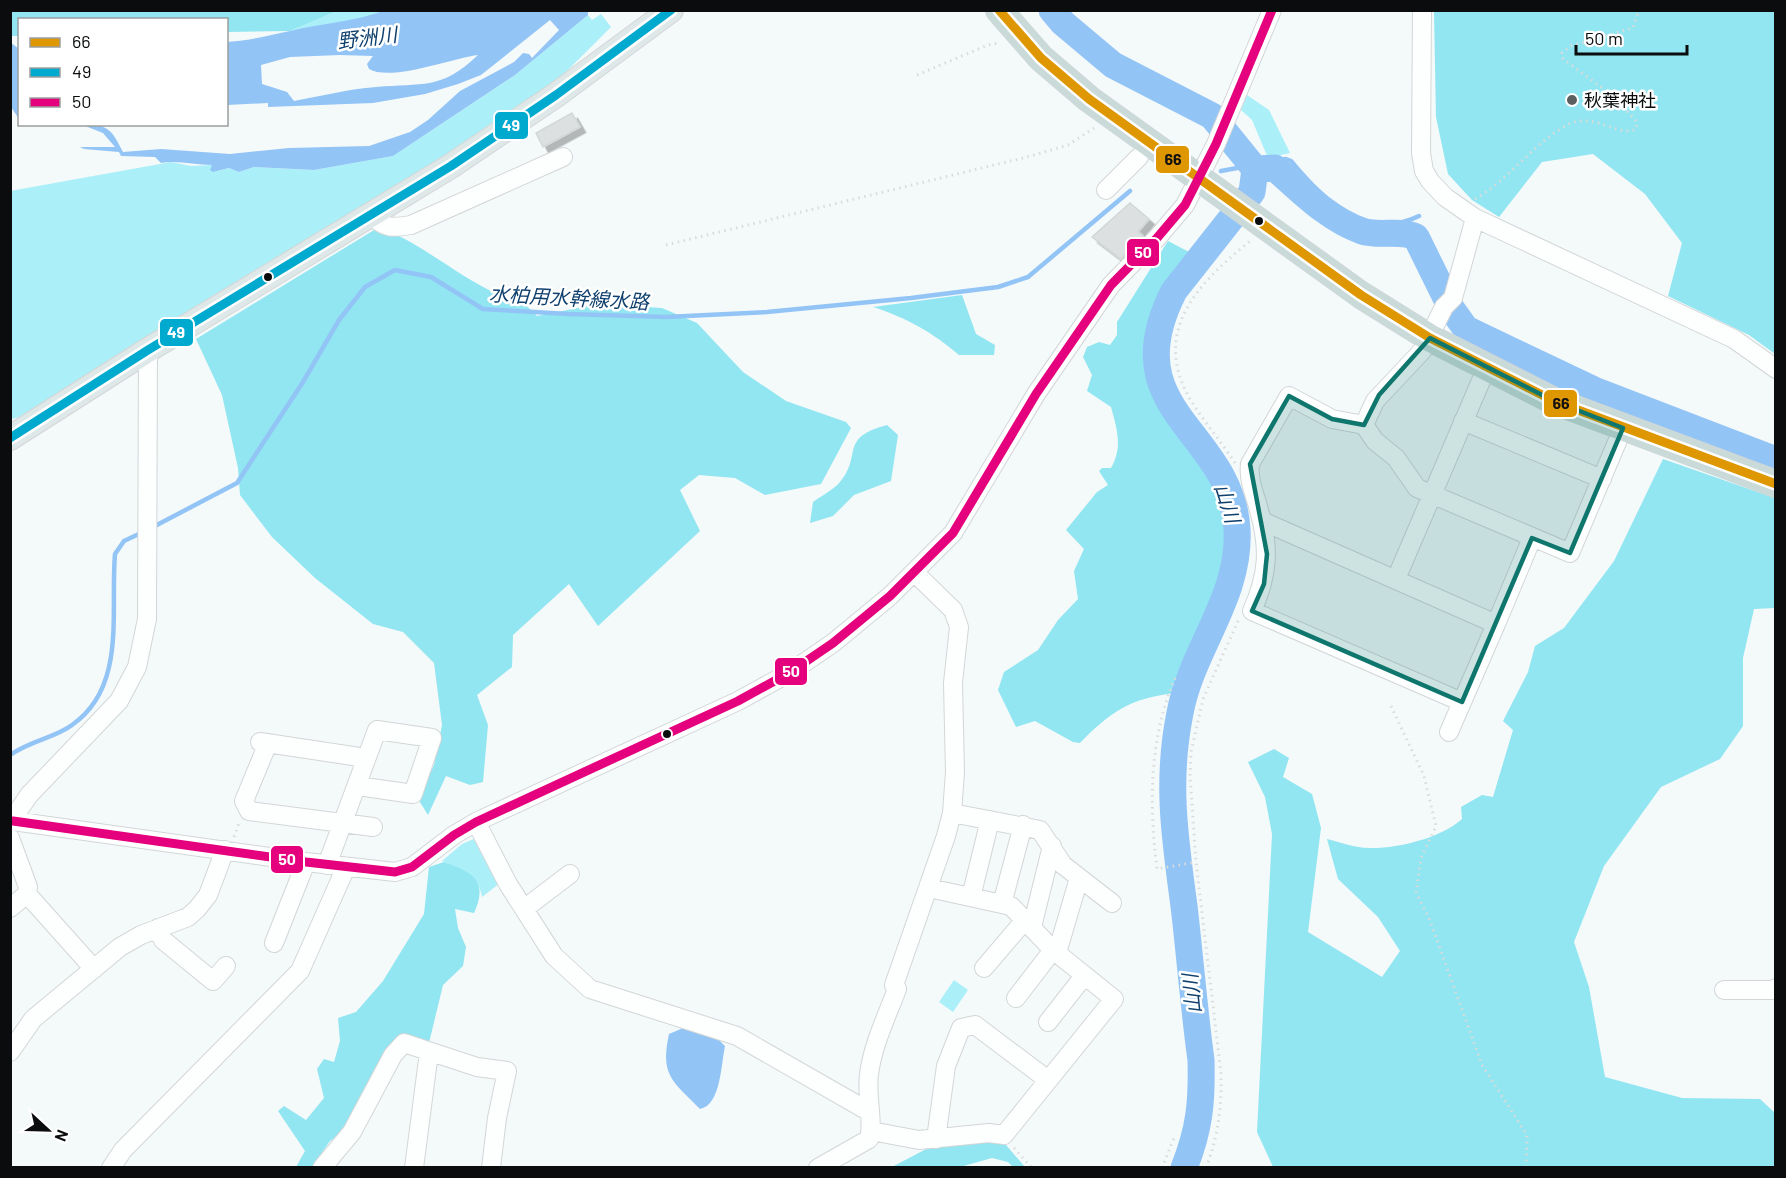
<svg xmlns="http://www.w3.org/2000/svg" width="1786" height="1178" font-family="Barlow,'Noto Sans JP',sans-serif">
<defs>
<filter id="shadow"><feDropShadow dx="5.5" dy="5.5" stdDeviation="0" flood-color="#0004"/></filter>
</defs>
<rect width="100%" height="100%" fill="#f4f9fa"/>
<path fill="#abf0f9" d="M337 11H386L350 22 290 31Z
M601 14 611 27 545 93 48 411 11 419 10 191 171 162 191 166 212 165 218 171 229 168 239 172 254 167 314 170 393 156 515 75 588 15 592 20Z
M1247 95 1269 110 1290 153 1268 158 1252 120 1241 110Z
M476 838 500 883 482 897C478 872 461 870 442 861L462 844Z
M954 980 968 990 953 1012 939 1002Z"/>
<path fill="#91e6f1" d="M11 10H337V11L290 31 227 32 226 20H20L19 36H11Z
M1434 11H1775V354L1749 335 1668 296 1682 243 1645 194 1593 154 1542 162 1499 217 1472 200 1448 174 1436 117Z
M379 227C421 243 456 275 497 294 518 303 519 297 537 316L598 304 662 308 697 323 743 372 786 401 846 422 851 428 821 484 765 495 735 478 699 475 680 490 700 531 598 626 569 584 513 635 512 667 477 695 488 725 483 782 470 785 446 776 428 815 418 799 434 765 442 725 434 663 403 632 373 624 315 578 272 537 240 495 238 468 222 395 196 339Z
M1168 241 1191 253 1157 301 1148 350 1152 376 1170 420 1205 464 1217 483 1233 527 1234 550 1232 569 1223 594 1190 657 1176 693C1131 698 1111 711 1080 743L1073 742 1035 721 1016 727 998 690 1004 672 1038 650 1058 620 1078 599 1074 571 1084 549 1066 530 1097 492 1108 485 1099 471 1102 468H1111C1123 447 1117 429 1111 407L1087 391 1092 375 1083 357 1087 347 1099 342 1110 345 1117 335V322Z
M962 295 976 334 995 345 994 355H959C932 332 907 318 873 307Z
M887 425 898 435 891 481 854 495 833 516 810 523 813 502C821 496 833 490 840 482 863 455 838 438 887 425Z
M1663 459 1775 498V608L1754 609 1743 658V726L1720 759 1661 787 1604 866 1574 942 1589 987 1605 1077 1682 1098 1760 1099 1775 1113V1167H1273L1257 1132 1272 834 1265 797 1248 762 1274 749 1289 758 1283 777 1312 794 1321 828 1308 932 1382 977 1400 951 1378 917 1338 879 1327 839C1340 842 1355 848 1369 848 1397 849 1441 838 1462 819L1461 807 1482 795 1493 797 1513 730 1503 721 1528 672 1535 646 1564 628 1614 561Z
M444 862C472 872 489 880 474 913L455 909 458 928 466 947 463 966 443 985 429 1043 400 1035 342 1133 330 1141 312 1167H296L305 1151 278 1111 284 1106 306 1120 324 1098 317 1069 324 1059 334 1062 340 1041 338 1018 356 1012 383 981 424 914 429 867Z
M996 1142 1006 1145 1025 1167H1013L1008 1162 992 1158 960 1167 890 1168 930 1147Z"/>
<path fill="#93c4f6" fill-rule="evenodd" d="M386 10 588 11V15L515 75 393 156 314 170 254 167 239 172 229 168 213 172 210 170 212 165C195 165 177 160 161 163L155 157 121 156 119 152 84 149 80 147H115L103 133 80 124C107 124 111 128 123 152L161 149 230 154 289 148 369 146 410 132 428 120 460 91 514 62 523 53 529 54 532 58 559 30 550 20 481 75 458 84 425 94 373 103 268 107V103L227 105V42C251 40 267 36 290 31 323 23 354 22 386 10ZM340 55 373 56 367 64 369 69C391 82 453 58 478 55 442 90 422 83 376 87 349 89 321 96 294 101L287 92 262 84 261 65 290 57Z
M10 42 19 49V119L11 107Z
M683 1028 716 1037 725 1046C721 1064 721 1105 700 1109 672 1081 660 1075 669 1034Z"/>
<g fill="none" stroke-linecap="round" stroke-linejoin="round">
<path stroke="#93c4f6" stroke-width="4.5" d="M1221 171 1286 159 1291 161C1323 200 1366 242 1419 216
M153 527 237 483 303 382 339 320 365 287 395 270 431 277 483 309 568 314 666 317 767 312 911 298 998 287 1028 277 1130 191
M10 755C31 740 55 738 72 725 127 687 110 612 115 554L124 541 143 532"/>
<path stroke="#93c4f6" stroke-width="27" d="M1052 10 1063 23 1113 65 1212 116 1255 169 1252 192 1174 291C1112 412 1231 429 1237 529 1241 597 1192 648 1180 713 1166 782 1175 838 1184 906 1190 957 1194 1009 1201 1060 1202 1101 1200 1128 1184 1168
M1255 169 1275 168C1301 191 1328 219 1362 231 1380 237 1399 229 1416 237L1451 308 1466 329 1594 390 1771 458"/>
</g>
<path fill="#dce0e1" stroke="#d4d7d8" stroke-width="1.5" filter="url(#shadow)" d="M572 113 580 127 543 147 536 133Z
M1130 203 1149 219 1138 232 1143 236 1121 259 1092 237Z"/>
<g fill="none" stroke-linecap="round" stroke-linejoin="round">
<g stroke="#d3d6d7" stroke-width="20">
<path id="minor" d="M1422 10 1421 153 1424 171 1430 181 1445 197 1475 218 1734 339 1776 369
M1106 190 1139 157
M371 215C384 229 393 228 411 225L563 157
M1475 218 1453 298 1444 307 1422 351 1375 401 1364 425 1375 441 1396 458 1417 488 1570 553 1623 428
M1463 421 1602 479
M1364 425 1332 419 1289 396 1250 464C1248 481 1255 494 1259 510 1270 549 1268 575 1252 611L1462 702
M1262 521 1496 624 1532 538
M1396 579 1486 369
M1449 732 1496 624
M260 742 366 758
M268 743 244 801 249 811 373 827
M952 813 1040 830 1063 865 1112 903
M13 821 306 862 395 872 412 867 454 835 476 822 738 701 789 673 833 643 890 596 953 533 1036 394 1111 285 1157 238 1185 205 1216 144 1272 10
M476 822 508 884 554 956 590 989 737 1036 868 1111
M10 823 29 795 119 701 137 667 147 619 148 350
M10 838 28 887 27 894 94 969
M327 865 377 730 432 738 413 794 358 786
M971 897 990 820
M1002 904 1023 825
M10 908 27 894
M524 909 570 874
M1032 927 1052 846
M158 928 163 940 213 981 226 966
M274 943 306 862
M1057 953 1079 878
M984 968 1025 920
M1724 990H1773L1776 988
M1016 998 1053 950
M1048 1022 1084 976
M10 1052 33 1019 120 947 141 935 188 917 197 909 208 895 225 850
M871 1131 919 1140 989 1133 1004 1135 1114 999 1053 950 1011 906 929 888
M936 1139 946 1066 961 1028 975 1025 1048 1080
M111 1168 123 1150 300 971 346 867
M322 1168 352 1132 393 1055 404 1043 477 1067 507 1071 497 1118 491 1168
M414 1168 429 1052
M818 1168 869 1139C874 1121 866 1096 869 1074 873 1044 887 1016 897 989L894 985 946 836 952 813 955 772 953 683 959 627 953 610 914 572"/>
</g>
<g stroke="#d4d6d7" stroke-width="26">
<path id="major" d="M10 438 148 350 451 166 556 95 671 10"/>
</g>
<g stroke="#d4d6d7" stroke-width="28">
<path id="highway" d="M999 10 1041 58 1089 99 1361 295 1430 338 1554 401 1776 484"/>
</g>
<path stroke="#dadbdb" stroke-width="3" stroke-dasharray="1.5 4.5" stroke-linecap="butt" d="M917 75 988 45 999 43
M1475 199C1510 179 1534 142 1569 124 1595 112 1620 138 1636 129L1637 122 1613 96 1562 58V53L1570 46 1633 28 1639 10
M666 245 1031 156 1068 145 1094 128
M1235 463C1221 441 1203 421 1190 399 1150 330 1200 282 1250 241
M1175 678C1149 739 1149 804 1157 869L1196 862
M1391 706 1424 776 1436 826 1421 858 1416 893 1429 918 1482 1065 1527 1135 1526 1168
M234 837 239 823
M1014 1148 1032 1168
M1162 1168 1174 1138
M1206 1168C1218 1136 1222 1107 1221 1073L1196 862 1190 776 1191 752 1203 699 1239 619"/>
<use href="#minor" stroke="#fdfefe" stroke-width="18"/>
<use href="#major" stroke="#dfe8e8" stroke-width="24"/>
<use href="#highway" stroke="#cadad9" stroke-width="27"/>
<g stroke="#fff" stroke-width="14">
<path id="bus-1" d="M999 10 1041 58 1089 99 1361 295 1430 338 1554 401 1776 484"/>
</g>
<g stroke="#fff" stroke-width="14">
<path id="bus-2" d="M10 438 148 350 451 166 556 95 671 10"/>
</g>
<g stroke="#fff" stroke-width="14">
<path id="bus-3" d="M13 821 306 862 395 872 412 867 454 835 476 822 738 701 789 673 833 643 890 596 953 533 1036 394 1111 285 1157 238 1185 205 1216 144 1272 10"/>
</g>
<use href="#bus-1" stroke="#df9701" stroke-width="9"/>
<use href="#bus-2" stroke="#00a9ce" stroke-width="9"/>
<use href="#bus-3" stroke="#e5007d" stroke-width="9"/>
</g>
<path fill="#0f766e" fill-opacity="0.2" stroke="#0f766e" stroke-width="4.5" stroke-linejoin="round" d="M1430 338 1554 401 1623 428 1570 553 1532 538 1462 702 1252 611 1264 584 1267 554 1250 464 1289 396 1332 419 1364 425 1379 395Z"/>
<circle fill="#5c5f60" stroke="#fff" stroke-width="2" cx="1572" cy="100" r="6"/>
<g fill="#0a0c0d" stroke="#fff" stroke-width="2">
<circle cx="1259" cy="221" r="5"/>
<circle cx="268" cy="277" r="5"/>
<circle cx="667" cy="734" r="5"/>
</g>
<g text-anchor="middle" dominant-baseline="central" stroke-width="5" stroke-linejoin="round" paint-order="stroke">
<g font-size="18" fill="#0a0c0d" stroke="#fff" text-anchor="start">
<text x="1584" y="100">秋葉神社</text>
</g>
<g font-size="20" font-style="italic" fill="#0f406e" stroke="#fff">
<text transform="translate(367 37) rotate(-7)">野洲川</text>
<text transform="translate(569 297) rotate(3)">水柏用水幹線水路</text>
<text transform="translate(1228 503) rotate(72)">山川</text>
<text transform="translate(1191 994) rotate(-96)">山川</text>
</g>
</g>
<g stroke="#fff" stroke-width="2">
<rect x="494" y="111" width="35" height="29" rx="6" fill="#00a9ce"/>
<rect x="1155" y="145" width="35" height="29" rx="6" fill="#df9701"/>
<rect x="1126" y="238" width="34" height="29" rx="6" fill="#e5007d"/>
<rect x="159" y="318" width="35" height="29" rx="6" fill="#00a9ce"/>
<rect x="1543" y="389" width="35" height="29" rx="6" fill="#df9701"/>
<rect x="774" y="657" width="34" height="29" rx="6" fill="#e5007d"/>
<rect x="270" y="845" width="34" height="29" rx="6" fill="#e5007d"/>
</g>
<g font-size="16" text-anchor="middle" font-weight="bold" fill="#fff">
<text x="511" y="131">49</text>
<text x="1143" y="258">50</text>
<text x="176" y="338">49</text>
<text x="791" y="677">50</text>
<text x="287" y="865">50</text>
</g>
<g font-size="16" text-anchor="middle" font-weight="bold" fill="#111">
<text x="1173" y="165">66</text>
<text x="1561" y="409">66</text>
</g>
<rect width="1786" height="1178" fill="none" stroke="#0a0c0d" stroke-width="24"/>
<rect x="18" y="18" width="210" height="108" fill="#ffffff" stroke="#9d9e9e" stroke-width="1.5"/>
<rect x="30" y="38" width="30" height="9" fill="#df9701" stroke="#9d9e9e" stroke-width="1.5"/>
<text x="72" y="48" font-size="18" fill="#0a0c0d">66</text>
<rect x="30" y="68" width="30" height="9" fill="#00a9ce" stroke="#9d9e9e" stroke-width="1.5"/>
<text x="72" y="78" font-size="18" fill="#0a0c0d">49</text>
<rect x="30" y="98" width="30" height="9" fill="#e5007d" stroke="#9d9e9e" stroke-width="1.5"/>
<text x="72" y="108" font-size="18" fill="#0a0c0d">50</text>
<g transform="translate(48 1130) rotate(112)" stroke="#ffffff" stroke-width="4.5" paint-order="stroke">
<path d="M0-4.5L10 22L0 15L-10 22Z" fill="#0a0c0d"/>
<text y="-9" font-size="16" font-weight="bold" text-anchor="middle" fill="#0a0c0d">N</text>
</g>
<path d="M1576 45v9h111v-9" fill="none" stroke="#0a0c0d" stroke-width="3"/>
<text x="1585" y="45" font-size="18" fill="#0a0c0d" stroke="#ffffff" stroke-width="4.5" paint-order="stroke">50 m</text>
</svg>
